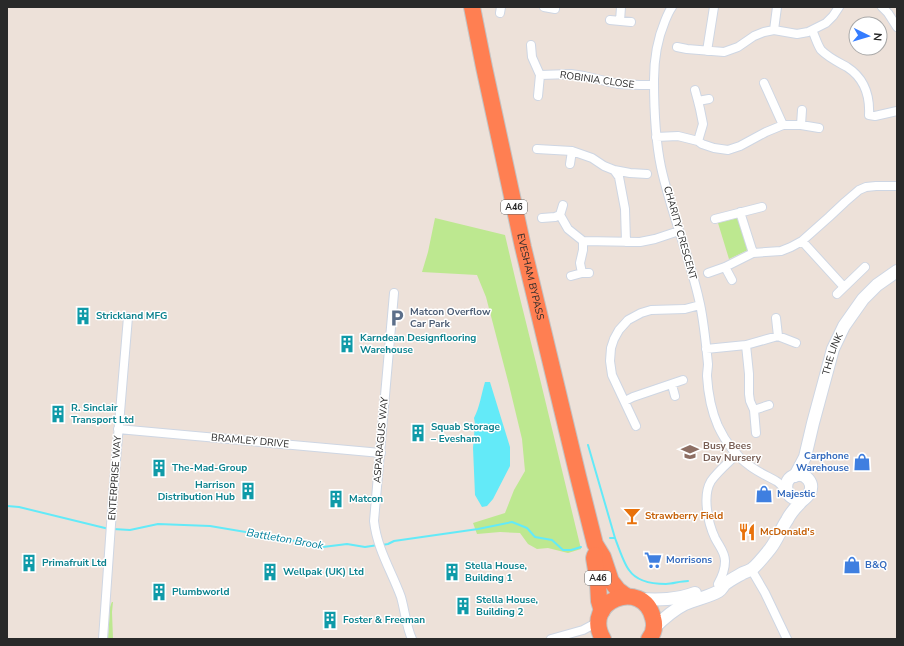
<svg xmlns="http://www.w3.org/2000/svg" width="904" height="646" font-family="'Nunito Sans',sans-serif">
<rect width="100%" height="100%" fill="#ede1d9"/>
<path fill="#bde890" d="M435 218 505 235 516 282 541 383 581 549 568 553 548 548 537 549 528 544 520 533 500 532 477 534 473 523 505 513 514 490 525 471 522 439 509 385 486 297 477 275 422 272 428 252Z
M738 218 748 250 729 259 718 223Z
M112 602H113L112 612 113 639H108L110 607 111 604Z"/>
<path fill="#63eaf8" d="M485 382H490L510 447V466L493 499 487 506 482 507 475 495 473 448 475 424 474 418C480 406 481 395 485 382Z"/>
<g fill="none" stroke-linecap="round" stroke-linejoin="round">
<path stroke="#63eaf8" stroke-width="2" d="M588 445 615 538
M7 506 19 507 109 529
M113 529 130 530 158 524 210 526 288 539 307 545 323 547 347 544 365 547 378 545
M610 538H615C618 546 624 564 629 570 637 582 652 584 666 584 673 584 680 581 688 581
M382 545 388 544 394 541 478 529 512 522 527 528 535 537 552 540 563 550H571L581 547"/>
<g stroke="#ced6e3" stroke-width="10">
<path id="street" d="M544 7 555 9V7
M672 7C669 11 667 16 665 21 657 40 654 59 654 80 654 109 655 138 661 167 671 213 690 257 700 304 704 323 706 344 708 364 708 368 707 372 707 376 708 393 711 410 718 426 725 441 736 456 750 466 758 472 767 476 776 481 780 483 783 488 787 491
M882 7 888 13 897 27
M500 13 501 7
M610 20 631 22
M620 21 621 7
M774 30 777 7
M812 30C815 36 817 44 821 50 829 58 838 62 847 67 864 78 870 96 869 115L875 116 897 111
M531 45 532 57 540 75 538 96
M677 47 687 49 724 52 738 47 754 36 764 32 774 30 797 34 808 32 826 23 833 16 839 7
M707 51 714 7
M540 75 571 74 584 76 618 84 640 85H654
M764 83 783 125
M695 90 698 101 709 99
M801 125 802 110
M656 137 678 136 698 141 702 144 714 148 728 150 740 146 766 132 783 125H801L819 128
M698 141 703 124 700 109 698 101
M537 149 572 151 592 158 604 166 614 170 619 177 625 209 626 242
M570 164 572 151
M614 170 630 173 647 174
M740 212 753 253
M560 215 568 229 583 241V250L580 263 582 273
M542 218 555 217 560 215 563 205
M715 219 762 207
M583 241 640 242 655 239 679 231
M802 241 844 287
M725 267 732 280
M708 273 725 267 753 253 781 251 791 247 802 241 829 217 845 202 859 190 866 187 876 186H897
M571 276 582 273H589
M394 293 374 521C377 549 392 572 401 597 405 611 406 626 412 639
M837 294 865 267
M776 318 778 336
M746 345 749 374V394L750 401 754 410 756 433
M706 349 746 345 778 336 796 343
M672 385 675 396
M625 401 633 397 683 380
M754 410 769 405
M636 426 612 375 610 361 611 348 614 339 619 330 628 320 641 313 651 310 685 309 700 305
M118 429 381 453
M751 569 765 593 787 639
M718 584C722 577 725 570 725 561 725 552 719 546 715 538 708 523 702 496 711 481 718 471 728 463 737 454
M103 639 113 496 128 317
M551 639 583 630 598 622"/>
</g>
<g stroke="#ced6e3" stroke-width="14">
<g id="secondary">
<path id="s1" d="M795 476 805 457 813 423 833 349 844 326 863 299 877 285 897 271"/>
<path d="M639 599C659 600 676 600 695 593"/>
<path d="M654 628C663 619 673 610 685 604 696 599 709 597 719 591 722 589 723 586 725 584 730 580 738 576 743 573 746 572 749 571 752 569 757 565 766 554 770 549 777 540 781 529 787 520 790 514 795 508 800 503 803 499 808 497 810 492 814 483 806 473 796 475 780 479 785 502 802 499"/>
</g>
</g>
<g stroke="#c3c3c3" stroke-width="18">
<g id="highway">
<path id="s2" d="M472 7 484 67 523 247 578 476 595 544 603 557 611 581 618 590 626 596"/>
<path d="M595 555 594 558 598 582 599 601 602 611"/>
<path d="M603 639C581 601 643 577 653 618 655 625 654 633 649 639"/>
</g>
</g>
<use href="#street" stroke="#fff" stroke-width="8"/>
<use href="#secondary" stroke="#fff" stroke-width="12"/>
<use href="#highway" stroke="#ff7f52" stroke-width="16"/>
</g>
<defs>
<g id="building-bare" transform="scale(1.38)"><path d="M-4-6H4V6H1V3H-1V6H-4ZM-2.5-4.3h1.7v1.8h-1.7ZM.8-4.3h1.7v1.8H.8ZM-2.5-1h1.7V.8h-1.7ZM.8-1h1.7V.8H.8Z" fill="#0f9aa8" stroke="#fff" stroke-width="2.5" paint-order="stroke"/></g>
<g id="parking-bare" transform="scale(1.38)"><path d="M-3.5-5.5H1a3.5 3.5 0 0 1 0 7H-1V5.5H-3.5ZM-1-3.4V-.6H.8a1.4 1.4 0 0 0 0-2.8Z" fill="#5c6f8a" stroke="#fff" stroke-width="2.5" paint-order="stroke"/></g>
<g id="school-bare" transform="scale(1.38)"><path d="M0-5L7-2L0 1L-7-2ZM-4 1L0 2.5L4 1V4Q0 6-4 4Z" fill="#8d6e63" stroke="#fff" stroke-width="2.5" paint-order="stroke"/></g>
<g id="shop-bare" transform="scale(1.38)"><path d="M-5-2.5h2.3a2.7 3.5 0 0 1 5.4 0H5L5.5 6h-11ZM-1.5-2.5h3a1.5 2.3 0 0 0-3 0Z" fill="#3f7fe0" stroke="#fff" stroke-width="2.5" paint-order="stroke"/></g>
<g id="bar-bare" transform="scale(1.38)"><path d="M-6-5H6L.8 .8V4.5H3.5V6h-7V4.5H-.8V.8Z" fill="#e8710a" stroke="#fff" stroke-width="2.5" paint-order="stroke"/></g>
<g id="restaurant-bare" transform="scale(1.38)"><path d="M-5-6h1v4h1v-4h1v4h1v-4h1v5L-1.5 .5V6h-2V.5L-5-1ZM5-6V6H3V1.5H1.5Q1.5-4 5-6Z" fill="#e8710a" stroke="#fff" stroke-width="2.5" paint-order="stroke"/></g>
<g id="supermarket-bare" transform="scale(1.38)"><path d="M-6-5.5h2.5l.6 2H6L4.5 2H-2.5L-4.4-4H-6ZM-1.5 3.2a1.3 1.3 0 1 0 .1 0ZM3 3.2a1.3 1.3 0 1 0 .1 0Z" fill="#3f7fe0" stroke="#fff" stroke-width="2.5" paint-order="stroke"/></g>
</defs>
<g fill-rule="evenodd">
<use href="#building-bare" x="83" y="316"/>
<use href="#parking-bare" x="397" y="318"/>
<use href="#building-bare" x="347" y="344"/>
<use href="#building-bare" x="58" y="414"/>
<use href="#building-bare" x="418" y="433"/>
<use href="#school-bare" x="690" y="452"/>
<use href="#shop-bare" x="862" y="462"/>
<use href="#building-bare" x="159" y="468"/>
<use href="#building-bare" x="248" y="491"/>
<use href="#shop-bare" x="764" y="494"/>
<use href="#building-bare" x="336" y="499"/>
<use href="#bar-bare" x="632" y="516"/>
<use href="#restaurant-bare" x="747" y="532"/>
<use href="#supermarket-bare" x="653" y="560"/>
<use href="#building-bare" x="29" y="563"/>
<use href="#shop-bare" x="852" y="565"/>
<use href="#building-bare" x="270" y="572"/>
<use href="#building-bare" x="452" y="572"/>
<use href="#building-bare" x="159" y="592"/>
<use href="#building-bare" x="463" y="606"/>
<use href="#building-bare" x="330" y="620"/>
</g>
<g text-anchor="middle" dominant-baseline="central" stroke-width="3" stroke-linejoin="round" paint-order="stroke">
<g fill="#fff" stroke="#696969" stroke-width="1">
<rect x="501" y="200" width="26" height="14" rx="3"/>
<rect x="585" y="571" width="26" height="14" rx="3"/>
</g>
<g font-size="9" font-weight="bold" fill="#292929">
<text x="514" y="207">A46</text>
<text x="598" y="578">A46</text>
</g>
<g font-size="10" fill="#292929" stroke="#fff">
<text transform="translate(597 80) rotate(8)">ROBINIA CLOSE</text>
<text transform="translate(680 233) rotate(74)">CHARITY CRESCENT</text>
<text stroke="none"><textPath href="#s2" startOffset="276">EVESHAM BYPASS</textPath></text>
<text stroke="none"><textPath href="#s1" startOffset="128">THE LINK</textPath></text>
<text transform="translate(381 440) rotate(-85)">ASPARAGUS WAY</text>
<text transform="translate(250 441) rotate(5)">BRAMLEY DRIVE</text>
<text transform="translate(115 478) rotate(-86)">ENTERPRISE WAY</text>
</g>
<g font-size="10" font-weight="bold" fill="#4e5e75" stroke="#fff" text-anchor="start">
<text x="410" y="312">Matcon Overflow<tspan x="410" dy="12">Car Park</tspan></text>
</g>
<g font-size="10" font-weight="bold" fill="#0d838f" stroke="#fff" text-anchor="start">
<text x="96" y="316">Strickland MFG</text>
<text x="360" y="338">Karndean Designflooring<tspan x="360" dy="12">Warehouse</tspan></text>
<text x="71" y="408">R. Sinclair<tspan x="71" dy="12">Transport Ltd</tspan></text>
<text x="431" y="427">Squab Storage<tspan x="431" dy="12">– Evesham</tspan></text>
<text x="172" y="468">The-Mad-Group</text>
<text x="235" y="485" text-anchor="end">Harrison<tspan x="235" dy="12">Distribution Hub</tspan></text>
<text x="349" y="499">Matcon</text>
<text x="42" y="563">Primafruit Ltd</text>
<text x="465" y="566">Stella House,<tspan x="465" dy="12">Building 1</tspan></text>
<text x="283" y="572">Wellpak (UK) Ltd</text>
<text x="172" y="592">Plumbworld</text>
<text x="476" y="600">Stella House,<tspan x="476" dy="12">Building 2</tspan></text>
<text x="343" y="620">Foster &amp; Freeman</text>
</g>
<g font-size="10" font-weight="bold" fill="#785e54" stroke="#fff" text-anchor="start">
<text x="703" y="446">Busy Bees<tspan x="703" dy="12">Day Nursery</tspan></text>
</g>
<g font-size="10" font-weight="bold" fill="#366cbe" stroke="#fff" text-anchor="start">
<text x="849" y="456" text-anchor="end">Carphone<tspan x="849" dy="12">Warehouse</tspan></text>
<text x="777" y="494">Majestic</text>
<text x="666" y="560">Morrisons</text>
<text x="865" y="565">B&amp;Q</text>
</g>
<g font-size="10" font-weight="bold" fill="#c56008" stroke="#fff" text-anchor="start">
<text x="645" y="516">Strawberry Field</text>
<text x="760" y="532">McDonald's</text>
</g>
<g font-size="11" font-style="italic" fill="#04819c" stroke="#fff">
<text transform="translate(285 539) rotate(10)">Battleton Brook</text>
</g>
</g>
<rect width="904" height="646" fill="none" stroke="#292929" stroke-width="16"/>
<g transform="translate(868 36) rotate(95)"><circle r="19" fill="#ffffff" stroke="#a9a9a9"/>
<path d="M0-3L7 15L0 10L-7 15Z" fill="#347cff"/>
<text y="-6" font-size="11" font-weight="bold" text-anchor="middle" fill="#292929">N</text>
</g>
</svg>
